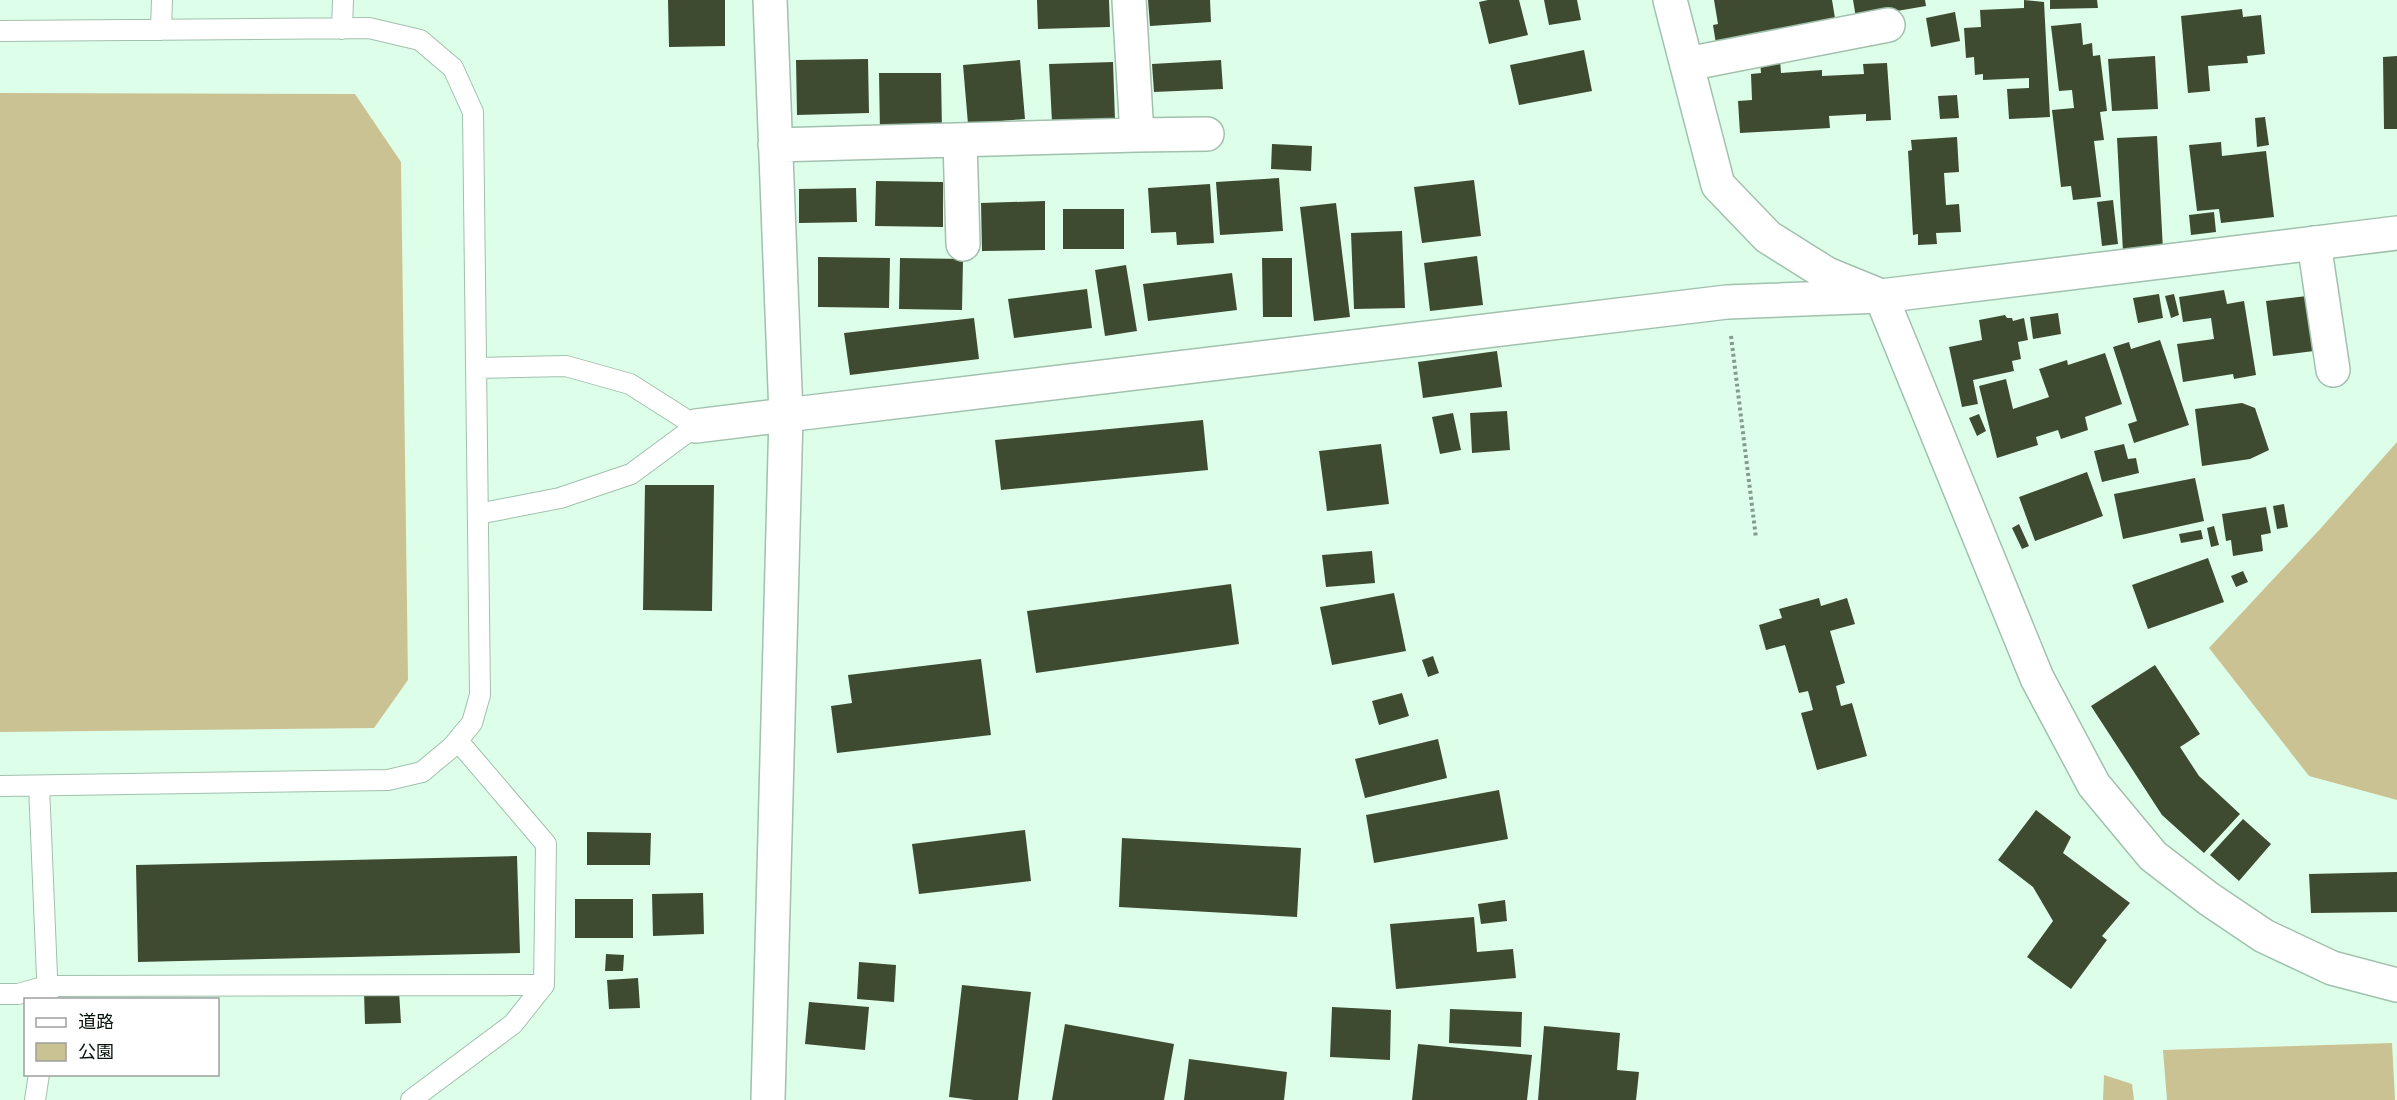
<svg xmlns="http://www.w3.org/2000/svg" width="2397" height="1100" font-family="Figtree,'Noto Sans JP',sans-serif">
<rect width="100%" height="100%" fill="#ddfee9"/>
<path fill="#cbc294" d="M0 93 355 94 401 162 408 680 374 728 0 732Z
M2397 442V800L2309 776 2209 648 2321 528Z
M2392 1043 2395 1100H2167L2163 1050Z
M2104 1075 2132 1084 2134 1100H2103Z"/>
<path fill="#3f4b31" d="M668 0H725V46L669 47Z
M1037 0H1109L1110 27 1038 29Z
M1148 0H1210L1211 22 1150 26Z
M1488 0H1519L1528 35 1489 44 1479 2Z
M1544 0H1577L1581 20 1549 25Z
M1714 0H1832L1835 18 1783 28 1784 33 1716 44 1713 25 1718 24Z
M1853 0H1925L1926 6 1856 18Z
M2024 0 2044 2 2050 117 2009 119 2007 89 2029 88V78L1983 80V74L1975 75 1974 57 1966 58 1964 28 1981 27 1980 10 2024 8Z
M2050 0H2097L2098 8 2050 9Z
M2242 9 2243 17 2261 15 2265 54 2247 56 2248 63 2208 66 2210 91 2188 93 2181 16Z
M1955 12 1960 41 1931 47 1926 18Z
M2081 23 2083 45 2092 43 2093 56 2100 55 2107 111 2100 112 2104 140 2094 141 2101 197 2073 200 2071 186 2061 187 2052 110 2074 108 2072 90 2059 91 2051 26Z
M1584 50 1592 91 1519 105 1510 65Z
M2155 56 2158 109 2112 111 2108 59Z
M2397 56V129H2384L2383 57Z
M868 59 869 113 797 115 796 60Z
M1780 59 1781 73 1822 70V76L1864 74 1863 64 1887 63 1891 120 1866 121V114L1829 116 1830 128 1740 133 1738 101 1752 100 1751 74 1761 73 1760 61Z
M1020 60 1025 119 968 124 963 65Z
M1221 60 1223 89 1154 92 1152 64Z
M1113 62 1115 120 1052 122 1049 64Z
M879 73H941L942 132H880Z
M1957 95 1959 118 1940 119 1938 96Z
M2265 117 2269 145 2257 147 2255 118Z
M2157 136 2163 250 2123 252 2117 138Z
M1957 137 1959 172 1944 173 1946 205 1959 204 1961 232 1936 233 1937 244 1918 245V234L1913 235 1908 151 1912 150 1911 140Z
M2221 142 2222 156 2266 151 2274 217 2221 223 2219 209 2197 211 2189 145Z
M1272 144 1312 146 1311 171 1271 169Z
M1279 178 1283 231 1220 235 1216 182Z
M1474 180 1481 236 1422 243 1414 187Z
M876 181 943 182V227L875 226Z
M1210 184 1214 243 1177 245 1176 232 1151 233 1148 188Z
M856 188 857 222 799 223V189Z
M2113 200 2118 244 2102 246 2097 202Z
M1045 201V250L982 251 981 203Z
M1336 203 1350 317 1314 321 1300 207Z
M1063 209H1124V249H1063Z
M2214 212 2216 232 2191 235 2189 215Z
M1402 231 1405 308 1354 309 1351 233Z
M1477 256 1483 305 1430 311 1424 263Z
M818 257 890 258 889 308 818 307Z
M900 258 963 259 962 310 899 309Z
M1262 258H1292V317H1263Z
M1126 265 1137 331 1105 336 1095 270Z
M1232 273 1237 310 1148 321 1143 284Z
M1087 289 1092 328 1014 338 1008 299Z
M2224 290 2227 304 2244 301 2256 375 2234 379 2233 374 2183 382 2177 344 2214 339 2211 318 2183 322 2179 297Z
M2159 294 2163 318 2138 323 2133 298Z
M2174 294 2179 315 2171 318 2165 296Z
M2307 296 2314 351 2273 356 2266 301Z
M2058 313 2061 334 2033 339 2030 317Z
M2005 315 2007 318H2012L2013 321 2024 318 2028 340 2018 342 2021 359 2012 361 2014 371 1973 380 1978 404 1962 407 1949 347 1982 340 1979 320Z
M974 318 979 359 850 375 844 333Z
M2160 340 2189 425 2134 443 2128 424 2137 421 2113 347 2129 342 2131 349Z
M1497 351 1502 387 1423 398 1418 362Z
M2105 353 2122 404 2085 417 2088 430 2061 439 2058 430 2036 437 2038 445 1997 458 1979 386 2006 379 2013 409 2049 397 2039 369 2067 360 2068 365Z
M2242 403 2255 408 2269 450 2250 459 2202 466 2195 409Z
M1507 411 1510 450 1472 453 1470 413Z
M1453 413 1461 450 1440 454 1432 417Z
M1979 414 1986 431 1977 436 1969 418Z
M1203 420 1208 470 1001 490 995 440Z
M1381 444 1389 504 1327 511 1319 451Z
M2124 444 2128 459 2136 458 2139 473 2102 482 2094 451Z
M2087 472 2103 516 2035 541 2019 497Z
M2195 478 2204 521 2123 539 2114 494Z
M645 485H714L712 611 643 610Z
M2284 504 2288 527 2277 529 2273 506Z
M2266 507 2271 533 2261 535 2263 551 2233 556 2231 540 2226 541 2222 514Z
M2019 524 2029 546 2022 549 2012 528Z
M2214 526 2219 545 2211 547 2207 528Z
M2201 530 2203 539 2181 543 2179 534Z
M1372 551 1375 583 1326 587 1322 555Z
M2208 558 2224 602 2148 629 2132 585Z
M2243 571 2248 582 2236 587 2231 576Z
M1231 584 1239 644 1036 673 1027 611Z
M1394 593 1406 651 1332 665 1320 607Z
M1819 598 1821 606 1847 598 1855 624 1830 631 1845 683 1836 686 1841 706 1852 703 1867 756 1817 770 1801 713 1813 710 1808 691 1799 693 1785 645 1766 650 1759 625 1782 618 1779 609Z
M1433 656 1439 673 1428 677 1422 660Z
M981 659 991 735 837 753 831 706 852 703 848 675Z
M2155 665 2200 734 2180 747 2199 776 2240 814 2204 853 2162 815 2091 706Z
M1402 693 1409 716 1379 725 1372 701Z
M1438 739 1447 778 1365 798 1355 759Z
M1499 790 1508 839 1374 863 1366 815Z
M2036 810 2071 837 2063 853 2130 903 2102 936 2107 940 2071 989 2027 957 2053 921 2033 887 1998 860Z
M2243 819 2271 844 2239 881 2210 855Z
M1025 830 1031 881 919 894 912 844Z
M587 832 651 833 650 865H587Z
M1122 838 1301 848 1297 917 1119 907Z
M517 856 520 953 138 962 136 865Z
M2397 872V912L2311 913 2309 874Z
M703 893 704 934 653 936 652 894Z
M575 899H633V938H575Z
M1505 900 1507 921 1481 924 1478 904Z
M1474 917 1477 952 1513 949 1516 978 1396 989 1390 924Z
M606 954 624 955 623 971H605Z
M859 962 896 965 894 1002 857 999Z
M638 978 640 1008 609 1009 607 980Z
M962 985 1031 992 1018 1100H974L949 1097Z
M399 991 401 1023 365 1024 364 992Z
M809 1002 869 1007 865 1050 805 1044Z
M1332 1007 1391 1010 1390 1060 1330 1057Z
M1450 1009 1522 1012 1521 1047 1449 1043Z
M1065 1024 1174 1044 1164 1100H1052Z
M1544 1026 1620 1033 1617 1070 1639 1072 1636 1100H1538Z
M1418 1044 1532 1055 1527 1100H1412Z
M1189 1059 1287 1072 1284 1100H1184Z"/>
<g fill="none" stroke-linecap="round" stroke-linejoin="round">
<g stroke="#a1c0ad" stroke-width="22">
<path id="service" d="M342 29 343 0
M161 30 162 0
M0 31 369 28 420 40 453 68 473 112 480 695 472 723 452 747 422 772 388 780 0 786
M476 368 566 366 630 384 696 426 631 474 560 498 478 514
M39 786 48 1000
M0 994H18L47 986 544 985 546 844 458 741
M35 1100 39 1074
M411 1100 513 1024 544 985"/>
</g>
<g stroke="#a1c0ad" stroke-width="36">
<path id="minor" d="M1687 64 1888 25
M1137 135 1207 134
M960 140 963 244
M775 145 1137 135 1129 0
M2314 243 2333 370
M696 426 786 415
M768 1100 786 415 770 0"/>
</g>
<g stroke="#a1c0ad" stroke-width="36">
<path id="tertiary" d="M1670 0 1718 185 1768 237 1827 274 1881 296 2037 678 2094 785 2153 856 2209 899 2264 936 2332 968 2397 985
M786 415 1727 302 1881 296 2397 233"/>
</g>
<path stroke="#849c8d" stroke-width="4" stroke-dasharray="3 3" stroke-linecap="butt" d="M1731 336 1756 538"/>
<use href="#service" stroke="#fff" stroke-width="20"/>
<use href="#minor" stroke="#fff" stroke-width="33"/>
<use href="#tertiary" stroke="#fff" stroke-width="33"/>
</g>
<rect x="24" y="998" width="195" height="78" fill="#ffffff" stroke="#9ca09d" stroke-width="1.5"/>
<rect x="36" y="1018" width="30" height="9" fill="#ffffff" stroke="#9ca09d" stroke-width="1.5"/>
<text x="78" y="1028" font-size="18" fill="#07120b">道路</text>
<rect x="36" y="1043" width="30" height="18" fill="#cbc294" stroke="#9ca09d" stroke-width="1.5"/>
<text x="78" y="1058" font-size="18" fill="#07120b">公園</text>
</svg>
